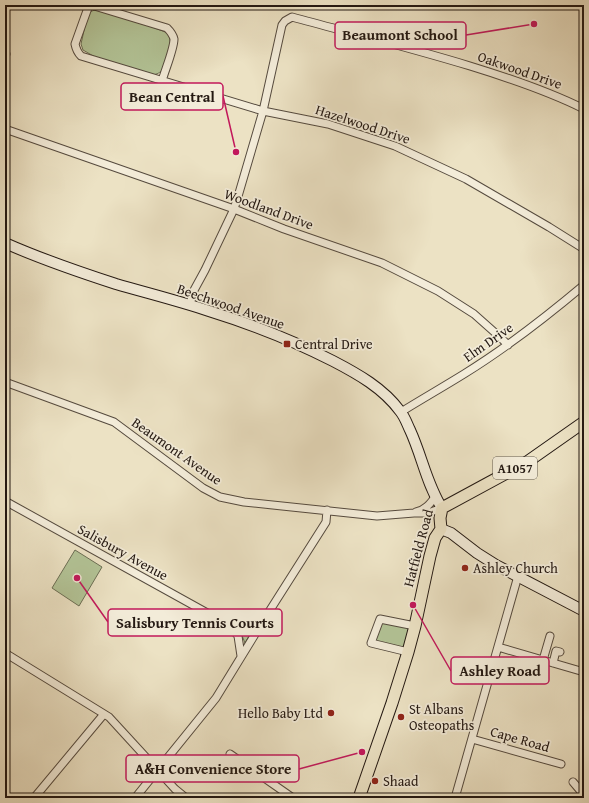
<svg xmlns="http://www.w3.org/2000/svg" width="589" height="803" font-family="'Gentium Book Plus',serif">
<rect width="100%" height="100%" fill="#ece2c4"/>
<filter id="stains"><feTurbulence type="fractalNoise" baseFrequency=".005" numOctaves="4"/><feColorMatrix values="0 0 0 0 .2 0 0 0 0 .09 0 0 0 0 .02 0 0 0 .5 -.17"/></filter>
<radialGradient id="worn" r=".72"><stop offset=".6" stop-color="#630" stop-opacity="0"/><stop offset="1" stop-color="#630" stop-opacity=".3"/></radialGradient>
<path fill="#b3c497" stroke="#6b6e54" d="M98 9 152 27 168 33C174 44 166 58 163 69 160 73 157 74 153 75L95 57 83 50 81 44 85 26 88 14 92 11Z
M75 550 102 567 79 606 52 588Z
M379 621 412 629 406 652 372 643Z
M254 627 245 643 239 628Z"/>
<g fill="none" stroke-linecap="round" stroke-linejoin="round">
<g stroke="#554a3e" stroke-width="9">
<path id="street" d="M89 5 75 44C76 49 77 52 81 56L263 111 328 124 395 146 466 179 549 227 584 249
M91 5 167 28C170 31 173 35 174 39 174 49 165 70 162 81
M5 54H6
M5 129 234 209 284 229 382 263 438 291 474 314 501 338 508 345
M190 305 193 292 205 270 234 209 239 193 263 111 282 25 285 21 292 17C351 33 411 48 470 66 509 78 548 91 584 109
M5 382 114 422 203 488 220 497 244 502 377 516 414 513H428L442 508
M401 412C422 399 443 387 464 374 506 348 546 317 584 285
M5 501 229 625 238 636 241 656
M416 512C425 510 430 504 435 497
M229 625C242 627 253 622 265 618
M498 647 584 672
M408 652 371 643 380 619 415 626
M5 653 109 717 175 789 186 798
M543 660 550 636
M553 663 556 651 560 652
M472 739 561 764
M230 754 293 798
M573 782 584 795
M34 798 104 714
M135 798 216 698 265 618 326 522 327 510
M455 798 518 576"/>
</g>
<g stroke="#231812" stroke-width="12">
<path id="secondary" d="M5 243C41 259 79 272 116 284 147 293 179 301 209 311 251 324 294 341 333 361 358 374 383 388 400 411 405 417 407 424 410 430 422 456 427 485 442 508
M441 529 451 533 477 553 496 565 584 611"/>
</g>
<g stroke="#231812" stroke-width="13">
<path id="primary" d="M359 798 392 703 408 652 415 626 430 556 435 538 441 529 440 518 442 508 527 462 584 422"/>
</g>
<use href="#street" stroke="#f3ecd9" stroke-width="7"/>
<use href="#secondary" stroke="#f3ecd9" stroke-width="10"/>
<use href="#primary" stroke="#ece2c4" stroke-width="11"/>
</g>
<g fill="#8f2418" stroke="#f3ecd9" stroke-width="1.5">
<rect x="283" y="340" width="8" height="8" rx="2"/>
<circle cx="465" cy="568" r="4"/>
<circle cx="331" cy="713" r="4"/>
<circle cx="401" cy="717" r="4"/>
<circle cx="375" cy="781" r="4"/>
</g>
<g text-anchor="middle" dominant-baseline="central" stroke-width="3.5" stroke-linejoin="round" paint-order="stroke">
<rect fill="#f3ecd9" stroke="#61584e" stroke-width="1" x="493" y="457" width="44" height="22" rx="3"/>
<g font-size="13" font-weight="bold" fill="#231812">
<text x="515" y="468">A1057</text>
</g>
<g font-size="14" fill="#231812" stroke="#f3ecd9">
<text transform="translate(520 70) rotate(19)">Oakwood Drive</text>
<text transform="translate(363 124) rotate(18)">Hazelwood Drive</text>
<text transform="translate(269 209) rotate(20)">Woodland Drive</text>
<text transform="translate(231 306) rotate(19)">Beechwood Avenue</text>
<text transform="translate(488 342) rotate(-35)">Elm Drive</text>
<text transform="translate(177 451) rotate(35)">Beaumont Avenue</text>
<text transform="translate(418 548) rotate(-75)">Hatfield Road</text>
<text transform="translate(123 552) rotate(29)">Salisbury Avenue</text>
<text transform="translate(520 739) rotate(16)">Cape Road</text>
</g>
<g font-size="14" fill="#231812" stroke="#f3ecd9" text-anchor="start">
<text x="295" y="344">Central Drive</text>
<text x="473" y="568">Ashley Church</text>
<text x="409" y="709">St Albans<tspan x="409" dy="16">Osteopaths</tspan></text>
<text x="323" y="713" text-anchor="end">Hello Baby Ltd</text>
<text x="383" y="781">Shaad</text>
</g>
</g>
<path fill="none" stroke="#c2185b" stroke-width="1.5" d="M534 24L466 35M236 152L223 96M77 578L108 622M413 605L451 671M362 752L299 769"/>
<g fill="#c2185b" stroke="#f3ecd9" stroke-width="1.5">
<circle cx="534" cy="24" r="4"/>
<circle cx="236" cy="152" r="4"/>
<circle cx="77" cy="578" r="4"/>
<circle cx="413" cy="605" r="4"/>
<circle cx="362" cy="752" r="4"/>
</g>
<g fill="#f3ecd9" stroke="#c2185b" stroke-width="1.5">
<rect x="335" y="22" width="131" height="27" rx="4"/>
<rect x="121" y="83" width="102" height="27" rx="4"/>
<rect x="108" y="609" width="174" height="27" rx="4"/>
<rect x="451" y="657" width="98" height="27" rx="4"/>
<rect x="126" y="755" width="173" height="27" rx="4"/>
</g>
<g font-size="15" text-anchor="middle" font-weight="bold" fill="#231812">
<text x="400" y="40">Beaumont School</text>
<text x="172" y="102">Bean Central</text>
<text x="195" y="628">Salisbury Tennis Courts</text>
<text x="500" y="676">Ashley Road</text>
<text x="213" y="774">A&amp;H Convenience Store</text>
</g>
<rect width="589" height="803" fill="none" stroke="#ece2c4" stroke-width="20"/>
<rect x="6" y="6" width="577" height="791" fill="none" stroke="#231812" stroke-width="2"/>
<rect x="10" y="10" width="569" height="783" fill="none" stroke="#231812"/>
<rect width="100%" height="100%" filter="url(#stains)"/>
<rect width="100%" height="100%" fill="url(#worn)"/>
</svg>
